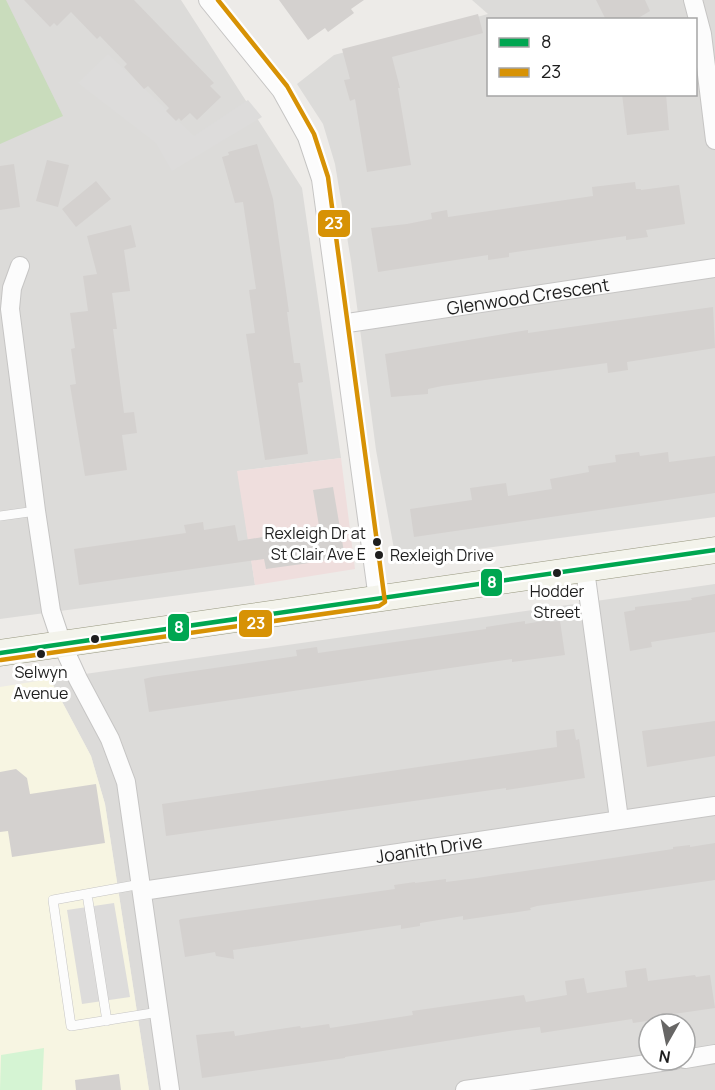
<svg xmlns="http://www.w3.org/2000/svg" width="715" height="1090" font-family="Manrope,sans-serif">
<rect width="100%" height="100%" fill="#edebe8"/>
<path fill="#dcdbd9" fill-rule="evenodd" d="M0 0H181L302 188 341 458 238 471 255 585 0 619Z
M472 0H715V517L396 560 376 450 351 261 335 164 323 124 297 84 334 55 488 14ZM488 20H696V94H488Z
M715 584V1090H149L105 804 91 756 50 679ZM649 1024H685V1060H649Z"/>
<path fill="#efdedd" d="M341 458 355 569 255 585 237 471Z"/>
<path fill="#f7f5e2" d="M50 679 91 756 105 804 149 1090H0V687Z"/>
<path fill="#c9dcbc" d="M0 0H6L63 116 0 144Z"/>
<path fill="#d5f4d3" d="M44 1048 42 1090H0L1 1055Z"/>
<path fill="#dddcdb" d="M108 54 194 136 248 100 262 117 172 171 156 143 78 83Z
M114 903 130 997 82 1004 67 910Z"/>
<path fill="#d4d1cf" d="M24 0H134L214 83 210 86 221 97 197 120 190 113 181 121 179 118 176 121 166 111 169 108 148 86 144 89 124 67 127 64 100 36 97 39 71 12 57 26 54 23 50 27Z
M279 0H364L351 9 354 13 328 32 325 28 308 40Z
M596 0H645L650 11 635 20H606Z
M478 14 483 33 392 57 400 88H398L411 165 367 172 355 99 350 101 344 80 350 79 342 49Z
M622 94H666L669 130 627 135Z
M257 144 273 199 289 312H287L294 363H300L303 382 298 383 308 454 265 460 246 334 255 333 249 290 256 289 243 202 235 203 222 157 229 155 228 152Z
M47 160 69 165 58 207 36 201Z
M14 164 20 207 0 210V166Z
M96 181 111 199 76 227 62 209Z
M635 182 636 189H641V190L679 185 685 224 646 230 648 237 626 240V236L509 253V257L488 260V255L378 272 371 228 407 224 432 219 431 213 447 210 448 217 593 196 592 187Z
M131 225 136 247 124 250 130 291 112 293 117 329H113L124 413 134 412 137 433 122 435 127 470 85 476 70 385 76 384 71 349 75 348 70 313 88 311 83 276 97 274 87 236Z
M713 307 715 348 627 362 628 370 608 373 607 363 442 386 428 389V394L391 397 385 354 528 330V333Z
M639 452 640 456 668 452 669 462 715 456V493L414 537 410 509 472 500 470 488 506 483 508 496 552 489 550 479 589 472 588 466 616 462 615 455Z
M333 487 345 558 266 569 264 559 79 585 74 549 186 533 184 525 203 522 204 530 235 525 238 541 281 534V531L319 526 313 490Z
M715 594V632L651 642 652 647 630 651 624 612 635 610V607L692 600 691 598Z
M549 620 550 622 560 621 565 655 512 662V659L149 712 144 679 152 677 297 656 296 650 317 647 318 653 486 629V627L525 621V624Z
M715 721V756L647 767 642 731Z
M574 729 576 740 579 739 585 778 506 790V788L166 836 162 804 557 747 556 731Z
M16 769 27 778 30 794 96 784 105 843 12 857 8 831 0 832V772Z
M715 843V880L537 906 530 908 531 910 463 920V916L420 923V926L401 929V925L233 950 234 959 216 956 215 952 185 957 179 920 181 919 395 889 394 885 415 882V883L446 879V882L477 878 673 849V847L690 845V847Z
M646 968 648 981 695 975 696 977 710 975 715 1008 653 1017 654 1020 633 1023 632 1019 541 1033 540 1027 509 1031 345 1057V1058L202 1078 196 1035 234 1031 235 1036 300 1026 301 1028 329 1024 330 1028 413 1015 412 1011 524 995 526 1002 567 995 565 981 584 978 587 993 627 987 625 971Z
M119 1074 121 1090H76L75 1080Z"/>
<g fill="none" stroke-linecap="round" stroke-linejoin="round">
<g stroke="#c6c5c4" stroke-width="10">
<path id="service" d="M0 516 36 511
M141 884 53 900 71 1026 159 1012
M87 894 107 1021"/>
</g>
<g stroke="#c6c5c4" stroke-width="20">
<g id="minor">
<path d="M208 0 281 90 307 137 321 179 378 599"/>
<path d="M693 0 702 34 715 140"/>
<path d="M20 266 12 288 10 309 36 511 51 611 62 644 78 679 110 739 126 782 170 1090"/>
<path id="s1" d="M341 324 715 268"/>
<path d="M585 570 619 819"/>
<path id="s2" d="M142 891 715 806"/>
<path d="M685 1059 715 1054"/>
<path d="M465 1090 675 1060"/>
</g>
</g>
<g stroke="#97977f" stroke-width="27">
<path id="secondary" d="M0 653 715 550"/>
</g>
<use href="#service" stroke="#fcfcfc" stroke-width="9"/>
<use href="#minor" stroke="#fcfcfc" stroke-width="18"/>
<use href="#secondary" stroke="#f3f3eb" stroke-width="26"/>
<g stroke="#fff" stroke-width="9">
<path id="bus-1" d="M0 653 715 550"/>
</g>
<g stroke="#fff" stroke-width="9">
<path id="bus-2" d="M1 660 379 606 385 602 328 177 314 134 287 86 218 0"/>
</g>
<use href="#bus-1" stroke="#00a651" stroke-width="4.5"/>
<use href="#bus-2" stroke="#d79205" stroke-width="4.5"/>
</g>
<g fill="#1f1f1f" stroke="#fff" stroke-width="2">
<circle cx="377" cy="542" r="5"/>
<circle cx="379" cy="555" r="5"/>
<circle cx="557" cy="573" r="5"/>
<circle cx="95" cy="639" r="5"/>
<circle cx="41" cy="654" r="5"/>
</g>
<g text-anchor="middle" dominant-baseline="central" stroke-width="6" stroke-linejoin="round" paint-order="stroke">
<g font-size="16" fill="#1f1f1f" stroke="#fff">
<text x="366" y="533" text-anchor="end">Rexleigh Dr at<tspan x="366" dy="21">St Clair Ave E</tspan></text>
<text x="390" y="555" text-anchor="start">Rexleigh Drive</text>
<text x="557" y="591">Hodder<tspan x="557" dy="21">Street</tspan></text>
<text x="41" y="672">Selwyn<tspan x="41" dy="21">Avenue</tspan></text>
</g>
<g font-size="18" fill="#1f1f1f" stroke="#fff">
<text stroke="none"><textPath href="#s1" startOffset="189">Glenwood Crescent</textPath></text>
<text stroke="none"><textPath href="#s2" startOffset="290">Joanith Drive</textPath></text>
</g>
</g>
<g stroke="#fff" stroke-width="2">
<rect x="317" y="209" width="34" height="29" rx="6" fill="#d79205"/>
<rect x="480" y="568" width="23" height="29" rx="6" fill="#00a651"/>
<rect x="238" y="609" width="35" height="29" rx="6" fill="#d79205"/>
<rect x="167" y="613" width="23" height="29" rx="6" fill="#00a651"/>
</g>
<g font-size="16" text-anchor="middle" font-weight="bold" fill="#fff">
<text x="334" y="229">23</text>
<text x="492" y="588">8</text>
<text x="256" y="629">23</text>
<text x="179" y="633">8</text>
</g>
<rect x="487" y="18" width="210" height="78" fill="#ffffff" stroke="#a5a5a5" stroke-width="1.5"/>
<rect x="499" y="38" width="30" height="9" fill="#00a651" stroke="#a5a5a5" stroke-width="1.5"/>
<text x="541" y="48" font-size="18" fill="#1f1f1f">8</text>
<rect x="499" y="68" width="30" height="9" fill="#d79205" stroke="#a5a5a5" stroke-width="1.5"/>
<text x="541" y="78" font-size="18" fill="#1f1f1f">23</text>
<g transform="translate(667 1042) rotate(189)"><circle r="28" fill="#ffffff" stroke="#a5a5a5" stroke-width="1.5"/>
<path d="M0-4.5L10 22L0 15L-10 22Z" fill="#676665"/>
<text y="-9" font-size="16" font-weight="bold" text-anchor="middle" fill="#1f1f1f">N</text>
</g>
</svg>
